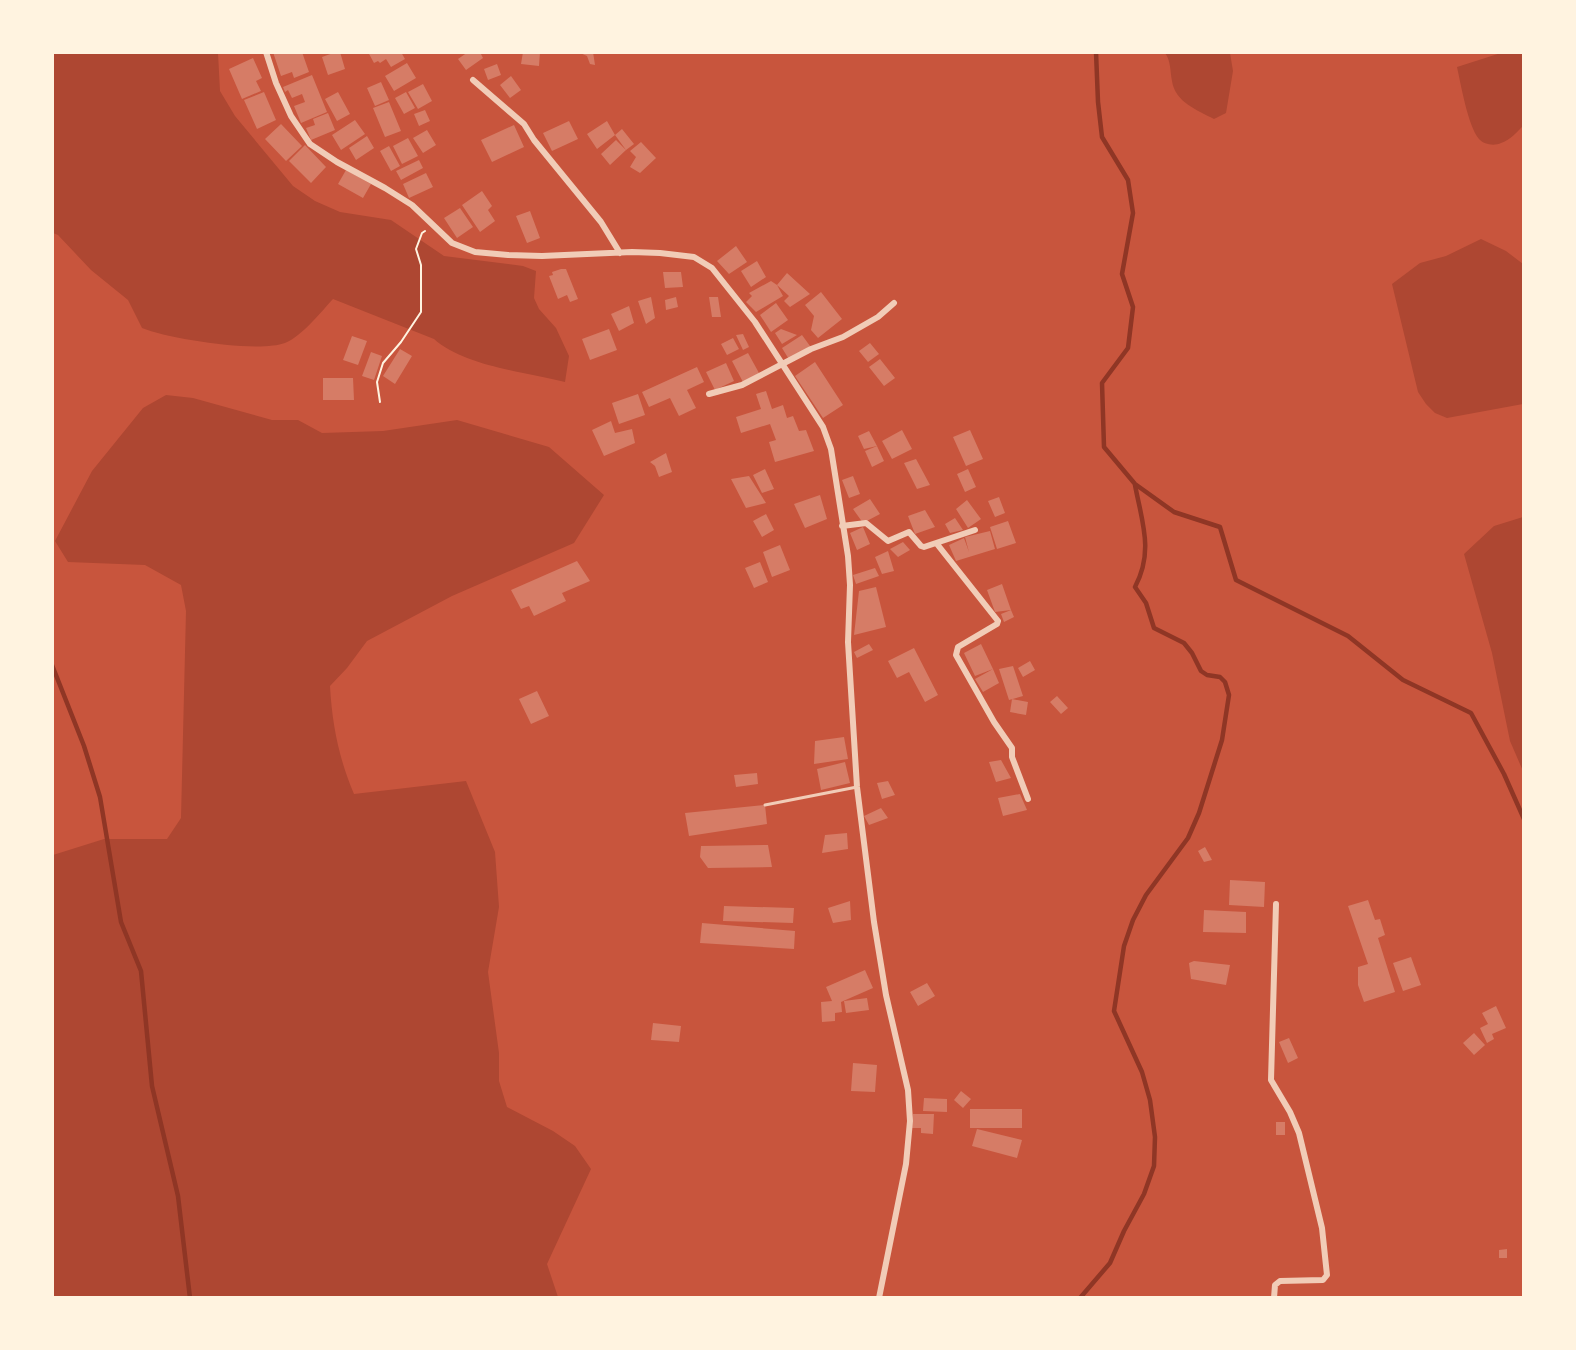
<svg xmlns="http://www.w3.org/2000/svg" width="1576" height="1350" font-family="Arial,sans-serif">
<rect width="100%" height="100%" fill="#c8553d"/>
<path fill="#ae4732" d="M1504 52 1523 53V126C1517 132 1510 140 1501 143 1495 146 1484 145 1479 139 1468 126 1461 85 1457 67Z
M52 53H218L220 91 235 116 293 186 315 201 340 212 391 220 444 256 523 266 536 271 534 298 539 309 556 328 569 356 565 382C525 372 464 366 434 339L333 299C321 312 302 336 285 343 258 353 169 339 142 328L128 300 91 270 58 235 53 233Z
M1165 53H1230L1233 71 1226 113 1214 119C1197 110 1175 102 1172 81 1170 71 1171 61 1165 53Z
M1481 239 1506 251 1523 264V404L1447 418 1435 413 1426 404 1418 392 1392 284 1420 263 1446 256Z
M166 395 193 398 272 420H298L322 433 383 431 457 420 549 447 604 495 574 543 452 596 367 641 347 668 330 686C332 724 339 759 354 794L466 781 495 852 499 907 488 972 499 1053V1081L507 1107 553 1131 575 1146 591 1169 547 1264 558 1297H53V855L104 839H167L181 818 186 611 181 585 145 565 68 562 55 541 92 471 143 408Z
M1523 517H1524L1523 771 1510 741 1492 653 1464 554 1494 526Z"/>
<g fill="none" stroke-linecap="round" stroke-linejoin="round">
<path stroke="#8f3625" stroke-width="4.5" d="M1096 52 1098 102 1102 137 1128 180 1133 213 1122 274 1133 307 1128 348 1102 383 1104 447 1135 484 1174 512 1220 527 1236 580 1348 636 1403 680 1471 713 1504 774 1524 819
M52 665 84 746 100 797 121 922 141 971 152 1086 178 1196 190 1298
M1080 1298 1110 1263 1124 1231 1144 1194 1154 1166 1155 1137 1150 1100 1142 1072 1114 1011 1124 946 1133 920 1146 895 1188 838 1199 813 1222 740 1229 695 1225 682 1220 677 1207 675 1201 671 1192 653 1184 643 1154 628 1146 603 1135 587C1154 551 1142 522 1135 485"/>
</g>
<path fill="#d67c66" d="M273 52H302L309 72 294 78 292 72 281 76Z
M336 52H340L345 69 328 75 322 57Z
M368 52H401L405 59 391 67 386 59 380 63 378 61 374 63Z
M468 52H480L483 58 466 70 458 59Z
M523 52H540L539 66 521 64Z
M578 52H593L595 65 590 64 587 56Z
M253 58 262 78 256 81 261 91 242 99 229 69Z
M407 63 416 78 394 91 385 76Z
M497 64 501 75 488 80 484 69Z
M312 75 327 112 301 123 294 106 305 102 302 94 292 98 288 90 285 92 283 87Z
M511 76 521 90 510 98 500 85Z
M381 82 389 100 375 106 367 88Z
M423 84 432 101 418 109 408 92Z
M264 92 276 120 257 129 244 100Z
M338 92 350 114 337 121 325 99Z
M406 92 415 108 404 114 395 98Z
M389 102 401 131 385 137 373 108Z
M425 110 430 121 419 126 414 114Z
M328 113 335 130 311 140 306 128 315 125 313 119Z
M355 120 365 134 341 150 332 135Z
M569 121 578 139 552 151 543 133Z
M607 121 615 135 622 129 634 144 626 150 615 135 597 149 587 134Z
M281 124 302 146 286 161 265 139Z
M514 125 524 147 492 162 481 140Z
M427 130 436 145 423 153 413 138Z
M367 136 374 148 356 160 349 148Z
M408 138 418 156 402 164 393 146Z
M616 140 626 150 610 165 601 154Z
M641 142 656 158 640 173 630 167 636 157 630 151Z
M305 145 326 167 311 183 289 161Z
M389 146 400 166 391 171 380 151Z
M419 160 423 168 401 180 396 171Z
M346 170 371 184 363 198 338 184Z
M426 173 433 187 409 198 403 184Z
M482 191 492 206 488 210 495 221 480 232 462 205Z
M460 208 473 227 457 238 444 218Z
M530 211 540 238 527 243 516 216Z
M736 246 747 262 729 274 717 261Z
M757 261 766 277 751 287 741 271Z
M561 269H566L578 299 570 302 567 295 558 299 549 276 553 275 552 272Z
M663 272H681L683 287 665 288Z
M787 273 810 294 790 307 784 301 789 296 777 285Z
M771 281 777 285 783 296 756 312 746 302 752 296 749 293Z
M821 292 842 319 818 338 811 330 814 316 805 305Z
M651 297 655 318 646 324 638 301Z
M676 297 678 307 666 310 665 300Z
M709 297H718L721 317H712Z
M776 303 788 320 771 332 760 315Z
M629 306 634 323 619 331 611 314Z
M609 329 617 350 590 360 582 339Z
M781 329 797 335 782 344 775 333Z
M743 334 749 347 743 350 736 335Z
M802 335 810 346 790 361 782 348Z
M352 336 367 341 358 365 343 360Z
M733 338 739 349 727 355 721 344Z
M870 343 879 354 868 362 859 351Z
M400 349 412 356 395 384 383 376Z
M371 352 382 356 374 380 362 376Z
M748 353 759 373 744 384 732 361Z
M880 359 895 378 884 386 869 367Z
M815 362 843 405 823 418 795 376Z
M726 363 734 381 715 390 706 372Z
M697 367 704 382 687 390 696 408 679 416 670 398 649 407 642 392Z
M323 378H353L354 400H323Z
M766 391 772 409 783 405 787 418 793 416 799 431 806 430 814 451 775 462 769 442 776 440 770 424 741 433 736 417 761 409 756 394Z
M638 394 645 415 619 424 612 403Z
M611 421 615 433 632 429 635 443 604 456 592 430Z
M902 430 912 449 892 459 882 441Z
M970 430 983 459 966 466 953 437Z
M869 431 877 446 884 461 872 467 865 451 877 446 864 449 858 436Z
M666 453 672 472 659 477 655 466 650 462Z
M916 459 930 485 917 489 904 463Z
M765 469 774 489 762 493 753 475Z
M968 469 976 487 965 492 957 474Z
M749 476 766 503 746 508 731 479Z
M853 476 860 494 849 498 842 480Z
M820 495 827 519 805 528 794 504Z
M999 497 1005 513 995 517 988 501Z
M870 499 880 514 863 523 853 509Z
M967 500 981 519 968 528 956 509Z
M925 510 935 527 915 534 908 516Z
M766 514 774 530 762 537 753 521Z
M955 518 963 530 950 533 945 524Z
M1008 521 1016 543 997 549 990 527Z
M863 527 870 544 857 550 850 533Z
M990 531 995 549 956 561 949 545 964 538 969 552 965 537Z
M903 542 910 550 898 557 890 549Z
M780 545 790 570 772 577 763 552Z
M888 551 894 571 882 574 875 557Z
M577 561 590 581 562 593 566 601 534 616 529 606 521 609 511 590Z
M760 562 768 582 754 588 745 568Z
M875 568 879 576 856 584 853 575Z
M1002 584 1011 610 995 612 987 590Z
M876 587 886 627 854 635 859 591Z
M1011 610 1014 617 1004 622 1001 614Z
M869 644 873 650 857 658 854 652Z
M981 644 993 669 975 676 964 653Z
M914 648 938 695 925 702 909 672 897 678 888 661Z
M1030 661 1035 670 1023 677 1018 668Z
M1013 666 1023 696 1009 700 999 669Z
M993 669 999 683 983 692 975 679Z
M537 691 549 716 531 724 519 699Z
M1057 696 1068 708 1061 714 1050 702Z
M1012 699 1028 702 1026 715 1010 712Z
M844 737 848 759 814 764 815 741Z
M1001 760 1011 778 996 782 989 762Z
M845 762 850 783 821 790 817 769Z
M757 773 758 784 736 787 734 775Z
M888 781 895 795 882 799 877 783Z
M1020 794 1027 810 1003 816 998 798Z
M765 805 767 824 689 836 685 813Z
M881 808 888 818 869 825 864 816Z
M847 833 848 849 822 853 825 835Z
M768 845 772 867 708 868 700 857 701 846Z
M1205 847 1212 860 1204 862 1198 851Z
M1230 880 1265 882 1264 907 1229 905Z
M1368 900 1375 920 1380 919 1385 935 1378 938 1395 992 1364 1002 1358 985V967L1368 964 1348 906Z
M850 901 851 920 833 923 828 908Z
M724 906 794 908 793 923 723 921Z
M1204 910 1246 912V933L1203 932Z
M702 923 795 931 794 949 700 943Z
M1411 957 1421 985 1403 991 1393 963Z
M1194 961 1230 965 1226 985 1191 979 1189 963Z
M865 970 873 988 841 1002 842 1012 835 1013V1021L822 1022 821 1002 832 1001 826 987Z
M927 983 935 996 918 1006 910 992Z
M867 998 869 1010 846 1013 844 1001Z
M1496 1006 1506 1028 1492 1034 1494 1039 1487 1043 1480 1028 1488 1024 1482 1013Z
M653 1023 681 1026 679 1042 651 1040Z
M1474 1033 1485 1045 1474 1055 1463 1043Z
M1289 1038 1298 1058 1288 1063 1279 1042Z
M853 1063 877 1065 875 1092 851 1091Z
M961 1091 971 1099 963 1108 954 1100Z
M924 1098 947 1099V1112L923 1111Z
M970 1109H1022V1128H970Z
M913 1114H934L933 1134 921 1133V1128H912Z
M1276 1122H1285V1135H1276Z
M977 1129 1022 1140 1017 1158 972 1146Z
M1507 1249V1258H1499V1250Z"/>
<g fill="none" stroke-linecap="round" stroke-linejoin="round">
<path stroke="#fff3e0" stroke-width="2" d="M380 402 377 382 383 363 401 342 421 312V265L416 249 422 233 425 231"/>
<path stroke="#f1ccb7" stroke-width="3" d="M765 805 857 787"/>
<path stroke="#f1ccb7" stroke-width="6" d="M266 52 276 83 291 116 310 144 337 162 385 188 412 205 452 243 475 252 508 255 542 256 632 252 660 253 694 257 712 268 755 322 823 427 831 449 848 556 850 585 848 642 857 787 874 922 886 995 908 1090 910 1121 906 1164 879 1298
M473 80 524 124 534 140 601 222 620 253
M709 394 742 385 811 349 843 337 878 317 894 303
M842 526 866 523 888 541 909 532 921 546 924 547 975 530
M937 544 998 621 997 624 958 647 956 655 994 722 1012 748V757L1028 799
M1274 1298 1275 1285 1280 1281 1323 1280 1327 1275 1322 1228 1299 1133 1290 1112 1271 1080 1276 904"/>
</g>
<rect width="1576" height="1350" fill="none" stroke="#fff3e0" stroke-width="108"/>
</svg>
